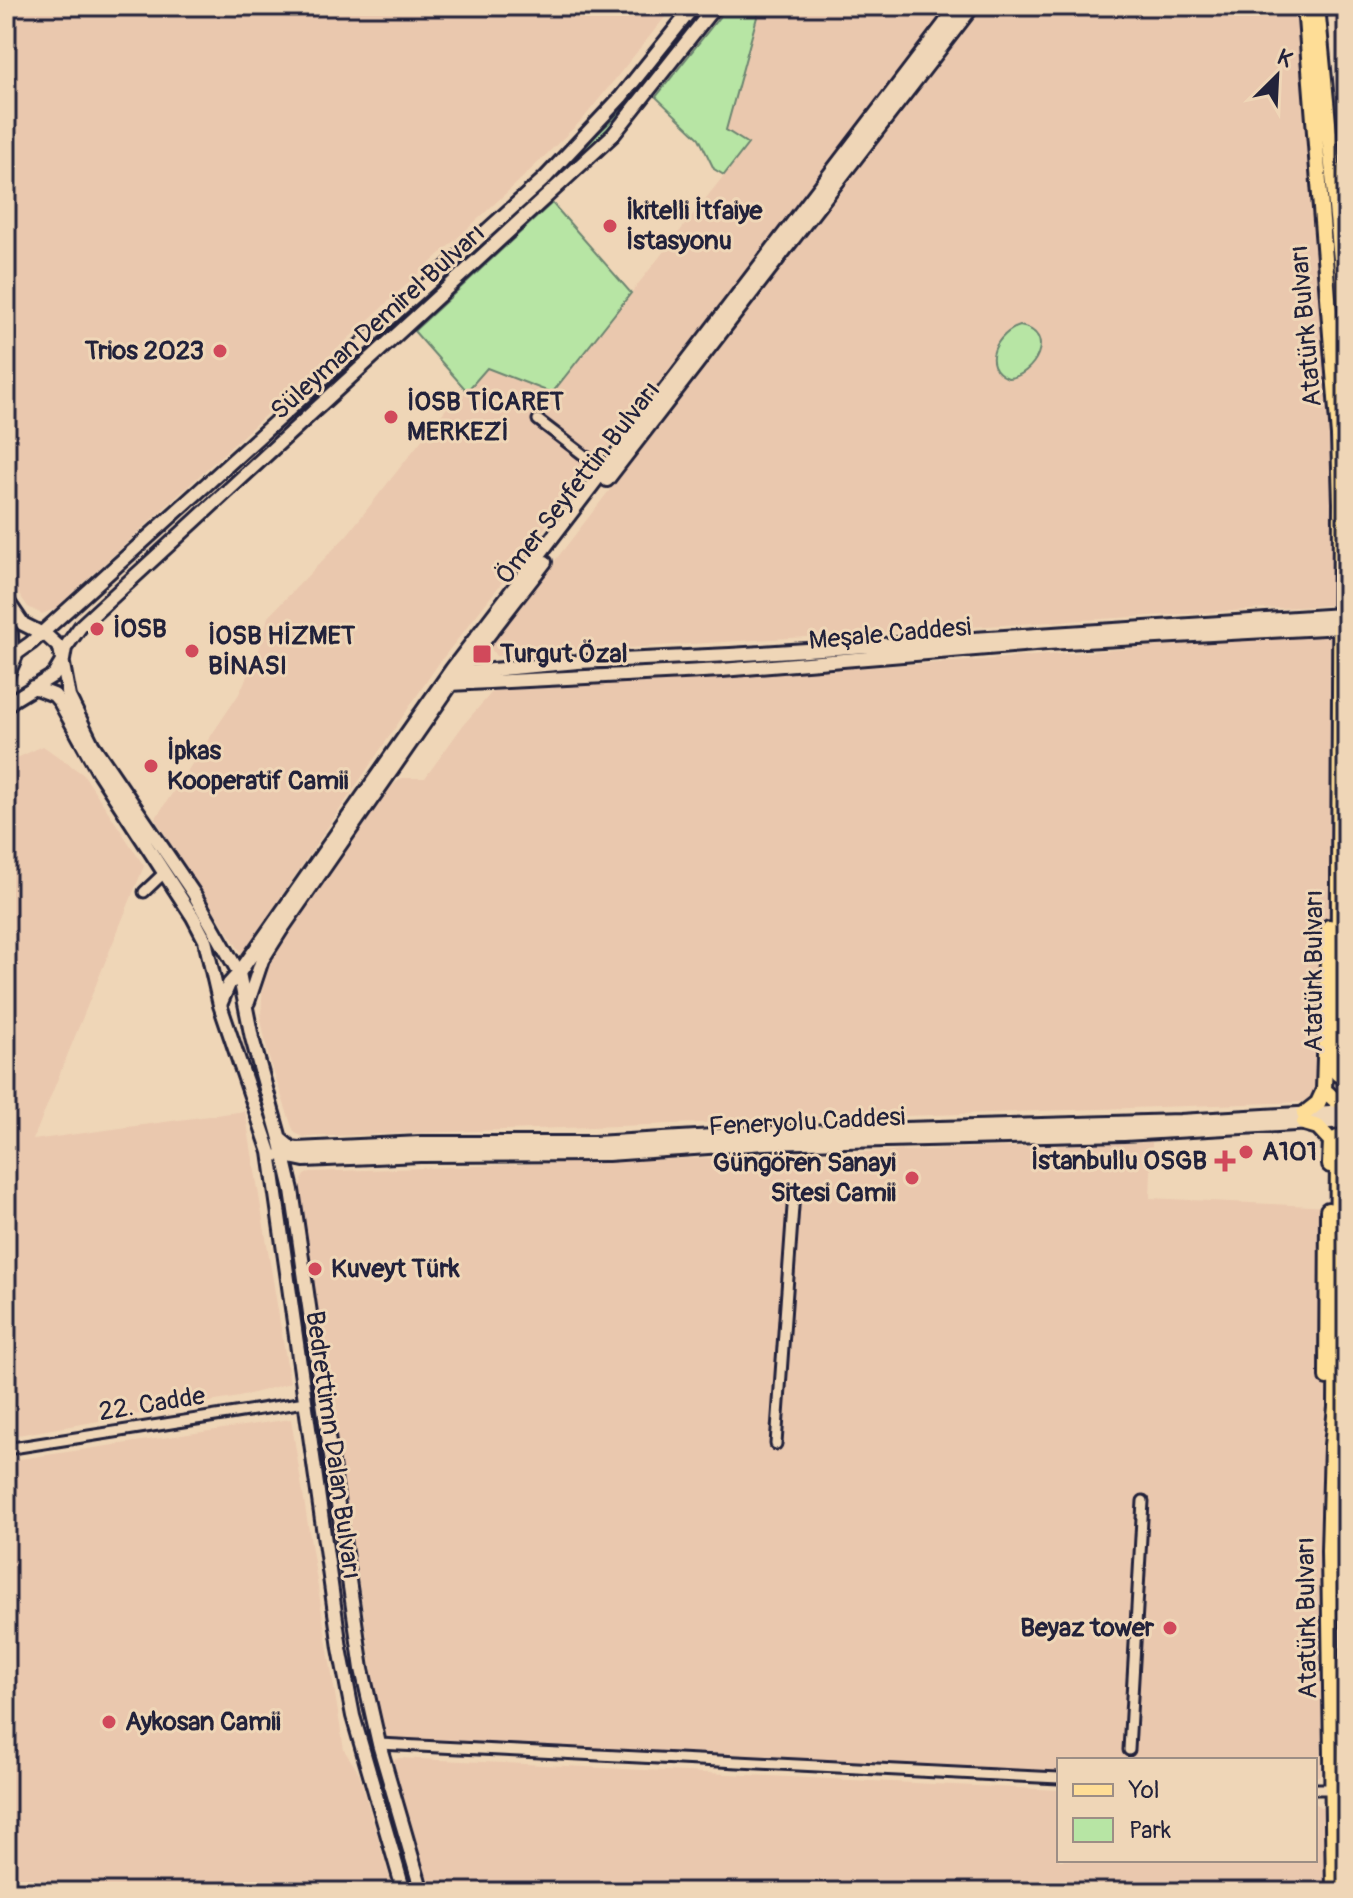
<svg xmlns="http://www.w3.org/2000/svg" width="1353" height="1898" font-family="Pangolin,sans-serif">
<rect width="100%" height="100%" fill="#efd6b7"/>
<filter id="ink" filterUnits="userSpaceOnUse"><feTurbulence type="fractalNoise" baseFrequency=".0125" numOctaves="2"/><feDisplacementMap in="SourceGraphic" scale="16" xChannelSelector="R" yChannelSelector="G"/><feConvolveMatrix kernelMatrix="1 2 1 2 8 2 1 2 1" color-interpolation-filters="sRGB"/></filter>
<g filter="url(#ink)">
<path fill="#eac8ae" d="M6 6H674L583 119 517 183 55 609 42 614 28 607 6 575Z
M760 6H953L439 663 242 954 155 819 239 694 259 650 268 617 347 535 446 409 467 391 487 368 552 393 748 145 726 130Z
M984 6H1295L1337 491 1332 605 496 656 489 646Z
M1333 6H1347V169Z
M1335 633 1328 1072 1321 1088 1303 1102 304 1137 295 1133 292 1127 268 1055 261 1019 263 978 272 956 386 790 402 778H425L464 724 493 691 968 661Z
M43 746 84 775 144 866 33 1140 245 1111 290 1383 239 1397 6 1437V763Z
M1152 1142 1150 1198 1331 1207 1321 1774 1315 1778V1760H1059V1773L401 1742 385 1737 381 1730 299 1189 304 1175 310 1172Z
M291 1419 344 1750 359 1773 394 1892H6V1461Z
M399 1758 1059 1790V1860H1315V1803L1326 1811 1327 1819 1324 1892H425L390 1766 393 1760Z"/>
<path fill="#b7e5a4" stroke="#6c8470" stroke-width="2" d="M702 6H706L617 119 558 179 555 175 615 117Z
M728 6H760L726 130 748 144 724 175 714 169 699 138 656 97Z
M552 203 631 293 552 393 487 368 467 391 414 331Z
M1020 326C1059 333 1033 377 1008 378 978 366 998 332 1020 326Z"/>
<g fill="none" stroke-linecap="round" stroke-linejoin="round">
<path stroke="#c6b29e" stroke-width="14" stroke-dasharray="14 7" stroke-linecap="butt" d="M1338 1074V1149"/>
<g stroke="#22223b" stroke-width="15">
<path id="street" d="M1317 10 1347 8
M538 420 589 459
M144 892 165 872
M776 1444 794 1193
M6 1449 305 1402
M379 1744 1059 1778
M1129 1750 1143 1501
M1315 1789H1333"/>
</g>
<g stroke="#22223b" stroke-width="18">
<path id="secondary" d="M607 480 973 6
M6 599 23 624 47 636 60 648 69 697 92 744 194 894 239 973 252 1038 280 1139 292 1190 362 1669 379 1744 422 1892
M6 628 11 634 12 660
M456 671 459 673 578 662 730 655 1342 615
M6 679 17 653 31 643 544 179 621 97 694 6
M449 684 722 670 1047 643 1342 627
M33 687 54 695 60 702 98 771 193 917 205 940 220 1005 270 1152 340 1648 353 1716 404 1892
M6 707 13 700 54 675 63 660 65 648 81 626 613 135 715 6
M248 1002 262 960 281 930 459 673 545 562
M220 1005 229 984 239 973 452 669 958 6
M280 1139 291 1148 297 1149 421 1143H595L765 1133 1180 1121 1347 1111
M280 1155 304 1160 420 1155 608 1154 765 1143 1124 1134 1347 1121"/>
</g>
<g stroke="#22223b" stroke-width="20">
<path id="primary" d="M1305 6 1339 436 1341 503 1338 1074
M1317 6 1347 323
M1324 1090 1335 1100 1347 1099
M1304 1114 1318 1103 1324 1090 1329 927
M1304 1123 1318 1127 1331 1141 1330 1165
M1331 1141 1344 1135 1347 1138
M1346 1361 1347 1289
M1327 1377 1328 1210
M1346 1394 1347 1433
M1334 1892 1329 1551 1332 1445 1336 1407 1338 1152"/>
</g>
<use href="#street" stroke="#efd6b7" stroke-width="9"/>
<use href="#secondary" stroke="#efd6b7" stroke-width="12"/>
<use href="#primary" stroke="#fedd96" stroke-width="14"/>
</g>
</g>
<g fill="#d1495b" stroke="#efd6b7" stroke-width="3">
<circle cx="610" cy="226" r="8"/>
<circle cx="220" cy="351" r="8"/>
<circle cx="391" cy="417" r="8"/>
<circle cx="97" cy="629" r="8"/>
<circle cx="192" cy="651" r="8"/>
<rect x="472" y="644" width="20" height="20" rx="4"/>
<circle cx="151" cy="766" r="8"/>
<circle cx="1246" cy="1152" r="8"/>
<path d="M1221 1149h8v8h8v8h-8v8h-8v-8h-8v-8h8z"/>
<circle cx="912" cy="1178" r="8"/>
<circle cx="315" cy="1269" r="8"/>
<circle cx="1170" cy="1628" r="8"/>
<circle cx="109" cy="1722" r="8"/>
</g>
<g text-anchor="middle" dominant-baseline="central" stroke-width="6" stroke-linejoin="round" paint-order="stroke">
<g font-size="26" font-weight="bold" fill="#22223b" stroke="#efd6b7" text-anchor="start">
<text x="626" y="211">İkitelli İtfaiye<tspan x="626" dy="30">İstasyonu</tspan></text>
<text x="204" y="351" text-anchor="end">Trios 2023</text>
<text x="407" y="402">İOSB TİCARET<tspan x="407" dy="30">MERKEZİ</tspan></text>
<text x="113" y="629">İOSB</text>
<text x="208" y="636">İOSB HİZMET<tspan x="208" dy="30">BİNASI</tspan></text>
<text x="500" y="654">Turgut Özal</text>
<text x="167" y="751">İpkas<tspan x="167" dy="30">Kooperatif Camii</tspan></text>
<text x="1262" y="1152">A101</text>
<text x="1207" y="1161" text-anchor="end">İstanbullu OSGB</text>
<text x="896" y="1163" text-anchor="end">Güngören Sanayi<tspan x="896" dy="30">Sitesi Camii</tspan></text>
<text x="331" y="1269">Kuveyt Türk</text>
<text x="1154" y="1628" text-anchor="end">Beyaz tower</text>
<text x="125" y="1722">Aykosan Camii</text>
</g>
<g font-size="26" fill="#22223b" stroke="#efd6b7">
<text transform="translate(378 322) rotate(-42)">Süleyman Demirel Bulvarı</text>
<text transform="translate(1306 326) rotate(-95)">Atatürk Bulvarı</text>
<text transform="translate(578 483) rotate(-52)">Ömer Seyfettin Bulvarı</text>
<text transform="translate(890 634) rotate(-5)">Meşale Caddesi</text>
<text transform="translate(1314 971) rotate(-90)">Atatürk Bulvarı</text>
<text transform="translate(807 1122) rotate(-3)">Feneryolu Caddesi</text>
<text transform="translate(152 1404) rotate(-9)">22. Cadde</text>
<text transform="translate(333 1445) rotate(82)">Bedrettimn Dalan Bulvarı</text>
<text transform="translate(1307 1618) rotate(-91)">Atatürk Bulvarı</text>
</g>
</g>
<rect width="1353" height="1898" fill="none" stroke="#efd6b7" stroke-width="32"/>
<rect x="16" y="16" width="1321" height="1866" fill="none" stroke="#22223b" stroke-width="3" filter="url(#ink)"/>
<rect x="1057" y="1758" width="260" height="104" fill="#efd6b7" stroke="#9d8e85" stroke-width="2"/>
<rect x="1073" y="1784" width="40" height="12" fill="#fedd96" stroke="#9d8e85" stroke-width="2"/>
<text x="1129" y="1798" font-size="24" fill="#22223b">Yol</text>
<rect x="1073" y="1818" width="40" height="24" fill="#b7e5a4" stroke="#9d8e85" stroke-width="2"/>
<text x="1129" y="1838" font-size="24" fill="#22223b">Park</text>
<g transform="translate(1277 76) rotate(24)" stroke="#efd6b7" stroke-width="6" paint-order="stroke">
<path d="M0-6L14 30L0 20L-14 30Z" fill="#22223b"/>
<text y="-12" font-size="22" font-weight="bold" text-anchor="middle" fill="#22223b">K</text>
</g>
</svg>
